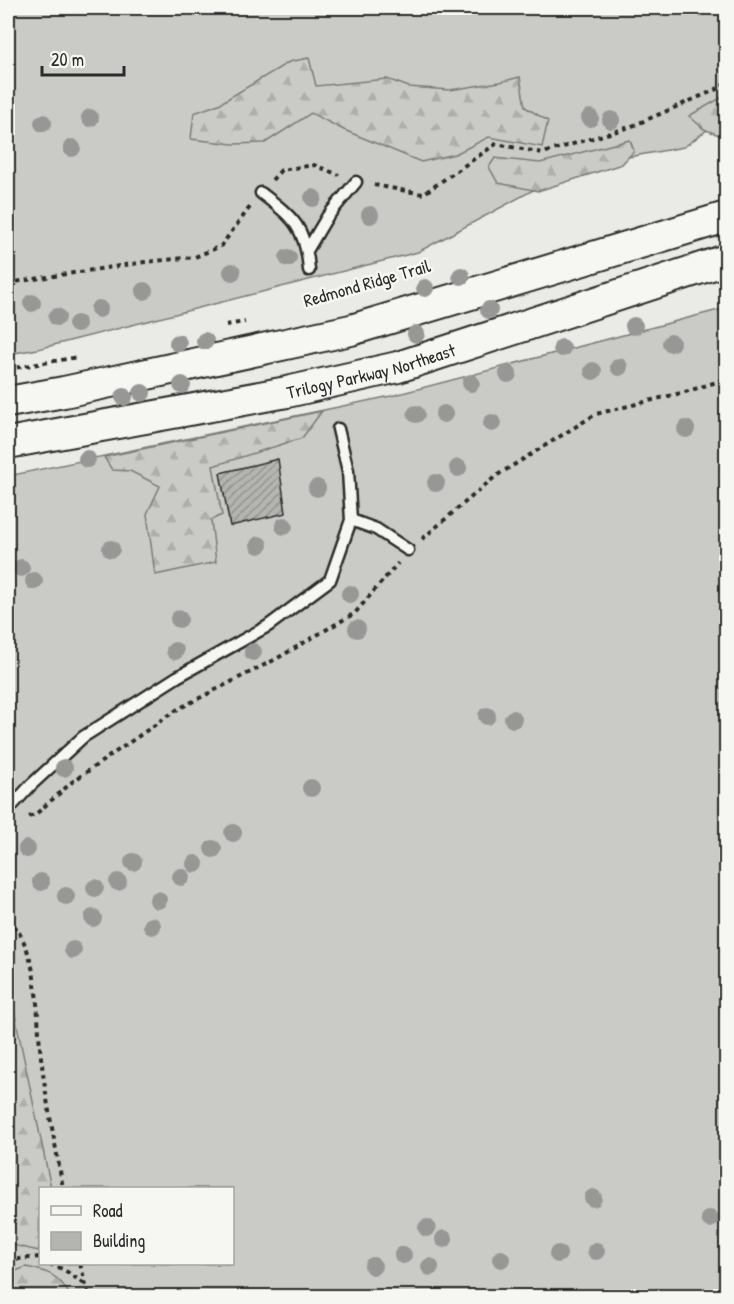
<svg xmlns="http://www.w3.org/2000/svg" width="734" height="1304" font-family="'Patrick Hand',sans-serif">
<defs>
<pattern id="forest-firs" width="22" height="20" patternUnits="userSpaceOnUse" patternTransform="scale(1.5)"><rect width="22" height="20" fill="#cacac7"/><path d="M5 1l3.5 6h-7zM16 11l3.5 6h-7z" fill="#aeaeab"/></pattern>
<pattern id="building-hatch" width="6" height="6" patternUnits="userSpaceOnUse" patternTransform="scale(1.5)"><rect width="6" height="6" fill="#b4b4b1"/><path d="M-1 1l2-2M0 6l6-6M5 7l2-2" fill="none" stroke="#939390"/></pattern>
</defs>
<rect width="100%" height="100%" fill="#eaeae6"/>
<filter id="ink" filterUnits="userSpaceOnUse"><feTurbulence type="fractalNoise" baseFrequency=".0167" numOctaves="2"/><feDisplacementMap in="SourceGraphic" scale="12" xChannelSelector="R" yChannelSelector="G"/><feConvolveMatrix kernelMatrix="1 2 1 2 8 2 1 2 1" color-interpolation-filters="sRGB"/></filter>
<g filter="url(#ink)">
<path fill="#cacac7" stroke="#7a7a79" stroke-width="1.5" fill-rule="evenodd" d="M8 8H726V116L684 147 578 166 418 252 38 349 8 354Z
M726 308V1296H8V476L391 396ZM40 1188H232V1264H40Z"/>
<path fill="url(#forest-firs)" stroke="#7a7a79" stroke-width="1.5" d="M309 58 316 86 387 79 409 87 450 90 500 82 520 77 525 107 548 121 542 147 489 137 455 154 421 162 344 130 311 113 265 143 233 144 191 139 194 113 219 104 289 62Z
M726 95V138L704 129 689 116Z
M630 140 634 151 622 164 538 191 498 183 489 167 495 158 540 163Z
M322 411 302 438 213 466 222 515 211 520 216 562 155 575 147 514 160 486 130 471 112 470 104 457Z
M8 982 51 1188H40L39 1251 8 1244Z
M26 1267C47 1271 60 1275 70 1296H8V1274Z"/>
<path fill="url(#building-hatch)" stroke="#2b2b2b" stroke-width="1.5" d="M278 459 286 513 230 526 220 473Z"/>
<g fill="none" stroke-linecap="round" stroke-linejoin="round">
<g stroke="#2b2b2b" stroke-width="15">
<path id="lane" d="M261 193C294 218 306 228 309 270
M308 249 327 217 356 182
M351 520 376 529 408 550
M8 810 31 785 83 737 177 677 268 626 330 580 351 520 348 471 338 429"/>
</g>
<g stroke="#2b2b2b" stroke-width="34">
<g id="secondary">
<path d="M8 402 64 392 351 330 726 217"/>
<path id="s1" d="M8 443 287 392 398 367 726 260"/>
</g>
</g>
<path stroke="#2b2b2b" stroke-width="4" stroke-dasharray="4.5 4.5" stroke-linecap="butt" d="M272 180 281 170 314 165 339 175
M374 185 423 194 496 144 543 153 630 127 715 90 726 83
M8 283 145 262 195 257 221 246 250 207
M226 325 245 322
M8 369 78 357
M422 539 496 476 596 414 685 392 726 379
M29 817 36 814 72 782 178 709 276 659 355 613 398 563
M8 918C43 955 35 1018 42 1065 47 1106 56 1147 63 1188
M8 1260 40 1257
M49 1264 63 1269 86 1285
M80 1264 89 1296"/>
<use href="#lane" stroke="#f6f6f2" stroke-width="10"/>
<use href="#secondary" stroke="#f6f6f2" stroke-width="30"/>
</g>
<g fill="#979795">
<circle cx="90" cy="118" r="9"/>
<circle cx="590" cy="118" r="9"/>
<circle cx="611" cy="120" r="9"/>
<circle cx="43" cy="123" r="9"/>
<circle cx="72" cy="148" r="9"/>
<circle cx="313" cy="198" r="9"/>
<circle cx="370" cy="215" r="9"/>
<circle cx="288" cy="258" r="9"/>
<circle cx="232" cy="272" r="9"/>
<circle cx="461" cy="276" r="9"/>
<circle cx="425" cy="288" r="9"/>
<circle cx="144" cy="291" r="9"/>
<circle cx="32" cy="303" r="9"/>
<circle cx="99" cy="309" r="9"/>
<circle cx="489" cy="310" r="9"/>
<circle cx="57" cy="317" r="9"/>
<circle cx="77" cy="324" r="9"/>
<circle cx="634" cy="326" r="9"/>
<circle cx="416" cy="334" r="9"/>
<circle cx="205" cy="341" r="9"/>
<circle cx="178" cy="343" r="9"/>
<circle cx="671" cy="343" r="9"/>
<circle cx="562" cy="348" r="9"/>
<circle cx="619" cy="367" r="9"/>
<circle cx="593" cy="371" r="9"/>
<circle cx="508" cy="374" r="9"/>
<circle cx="471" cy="383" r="9"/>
<circle cx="182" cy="385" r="9"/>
<circle cx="142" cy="393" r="9"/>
<circle cx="124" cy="397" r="9"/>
<circle cx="416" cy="414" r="9"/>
<circle cx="444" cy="414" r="9"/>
<circle cx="492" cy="423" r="9"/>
<circle cx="686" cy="429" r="9"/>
<circle cx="87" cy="459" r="9"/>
<circle cx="458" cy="468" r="9"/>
<circle cx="436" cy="483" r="9"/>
<circle cx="317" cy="488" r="9"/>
<circle cx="284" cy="526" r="9"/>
<circle cx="259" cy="545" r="9"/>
<circle cx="111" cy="549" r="9"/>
<circle cx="21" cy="568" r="9"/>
<circle cx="34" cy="581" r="9"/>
<circle cx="350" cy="594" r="9"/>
<circle cx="179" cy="619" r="9"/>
<circle cx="357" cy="629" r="9"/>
<circle cx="175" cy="651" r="9"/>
<circle cx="253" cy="652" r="9"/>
<circle cx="487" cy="716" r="9"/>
<circle cx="513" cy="719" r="9"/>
<circle cx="64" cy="768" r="9"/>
<circle cx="311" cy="788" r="9"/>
<circle cx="233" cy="833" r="9"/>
<circle cx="27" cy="849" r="9"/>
<circle cx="213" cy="849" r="9"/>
<circle cx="133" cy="862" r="9"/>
<circle cx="195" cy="864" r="9"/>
<circle cx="181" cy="877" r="9"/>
<circle cx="41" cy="882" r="9"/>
<circle cx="118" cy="882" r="9"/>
<circle cx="95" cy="888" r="9"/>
<circle cx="66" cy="896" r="9"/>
<circle cx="158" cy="900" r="9"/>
<circle cx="93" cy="918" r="9"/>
<circle cx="152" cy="926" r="9"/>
<circle cx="73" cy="950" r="9"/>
<circle cx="593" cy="1198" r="9"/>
<circle cx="710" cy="1219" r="9"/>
<circle cx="427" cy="1228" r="9"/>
<circle cx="444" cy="1239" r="9"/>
<circle cx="596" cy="1251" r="9"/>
<circle cx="558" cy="1254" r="9"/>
<circle cx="403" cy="1255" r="9"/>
<circle cx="501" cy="1259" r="9"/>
<circle cx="373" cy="1266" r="9"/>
<circle cx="430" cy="1267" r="9"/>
</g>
</g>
<g text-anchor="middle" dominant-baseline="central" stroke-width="5" stroke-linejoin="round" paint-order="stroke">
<g font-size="18" fill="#2b2b2b" stroke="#f6f6f2">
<text transform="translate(367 283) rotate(-16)">Redmond Ridge Trail</text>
<text stroke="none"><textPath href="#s1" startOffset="370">Trilogy Parkway Northeast</textPath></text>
</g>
</g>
<rect width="734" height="1304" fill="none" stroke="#f6f6f2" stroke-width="30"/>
<rect x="15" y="15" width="704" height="1274" fill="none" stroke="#2b2b2b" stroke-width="2" filter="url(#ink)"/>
<rect x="39" y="1187" width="195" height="78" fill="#f6f6f2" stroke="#a5a5a2" stroke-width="1.5"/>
<rect x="51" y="1206" width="30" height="9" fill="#f6f6f2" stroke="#a5a5a2" stroke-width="1.5"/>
<text x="93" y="1217" font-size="18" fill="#2b2b2b">Road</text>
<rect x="51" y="1232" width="30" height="18" fill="#b4b4b1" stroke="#a5a5a2" stroke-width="1.5"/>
<text x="93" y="1247" font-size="18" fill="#2b2b2b">Building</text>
<path d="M42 66v9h82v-9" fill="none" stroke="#2b2b2b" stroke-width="3"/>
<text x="51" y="66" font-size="18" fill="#2b2b2b" stroke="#f6f6f2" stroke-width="4.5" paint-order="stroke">20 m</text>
</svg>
